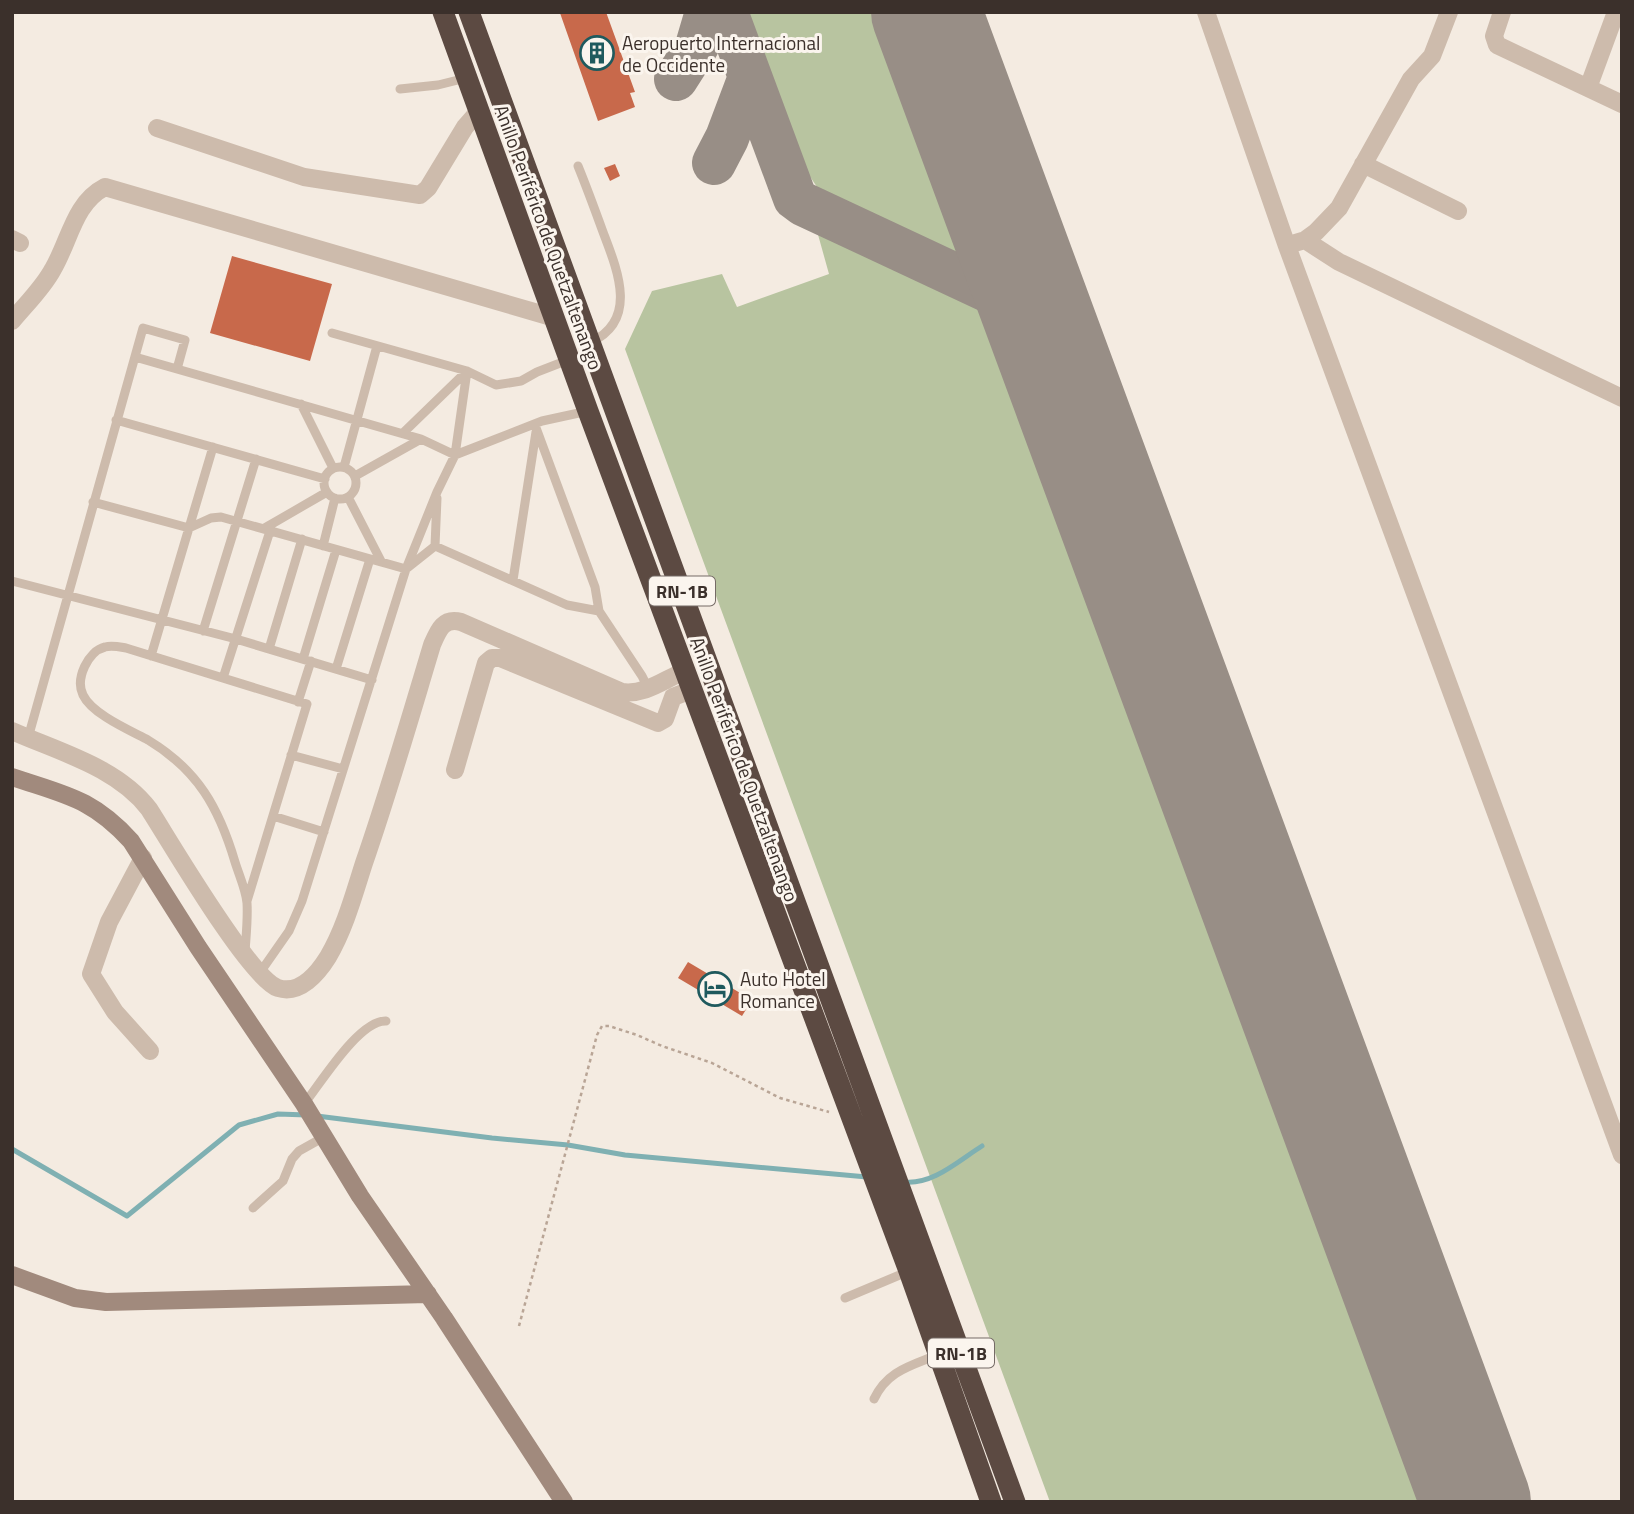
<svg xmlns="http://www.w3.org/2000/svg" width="1634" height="1514" font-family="'Titillium Web',sans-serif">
<rect width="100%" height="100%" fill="#f4ebe1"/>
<path fill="#b8c4a0" d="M748 12H900L978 224 976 240 966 253 956 255 945 253 841 206 819 190 805 169Z
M817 231 988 306 1009 320 1026 354 1447 1502H1050L625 349 652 291 722 274 737 307 829 274Z"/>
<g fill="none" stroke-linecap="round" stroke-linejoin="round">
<path stroke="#7fb0b2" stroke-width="5" d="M317 1116 492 1138 568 1145 625 1155 867 1177
M12 1149 127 1216 239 1125 278 1114 307 1115
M904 1182C933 1185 958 1161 982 1146"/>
<path stroke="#988e86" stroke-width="44" d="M726 12 795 198 803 204 987 290C1038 318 1040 340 1065 388
M676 79 697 46 707 12
M714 163 727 138 750 77
M956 275C1005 286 1006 242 997 207"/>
<path stroke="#988e86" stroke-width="110" d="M926 12 1476 1502"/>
</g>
<path fill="#c8694b" d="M563 12H606L635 92 630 93 635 107 598 121 560 13Z
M615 164 620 176 610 181 604 168Z
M232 256 332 284 310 361 210 333Z
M688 962 752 1000 742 1016 678 978Z"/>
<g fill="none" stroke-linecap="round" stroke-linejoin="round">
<path stroke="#b9a596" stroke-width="2.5" stroke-dasharray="3.5 3.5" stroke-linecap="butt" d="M519 1326 597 1035 602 1026H609L637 1035 662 1046 712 1063 780 1098 829 1112"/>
<path stroke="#cdbbac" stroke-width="9" d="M400 89 438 85 466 78
M578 166C587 188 595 210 603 232 617 269 639 320 591 342
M332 333 467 371 496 385 521 381 537 372 568 360
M135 357 421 439 455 455 542 421 588 411
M301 404 333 468
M116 420 325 479
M535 425 595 587 599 611 642 676 649 690
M403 433 467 371
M344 467 377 346
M324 483a16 16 0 1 1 32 0a16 16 0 1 1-32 0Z
M355 476 421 439
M348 497 381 561
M93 502 189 528 211 518 221 517 406 569 435 546 437 498
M263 529 327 492
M323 546 335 498
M435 546 567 605 599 611
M513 580 536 432
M12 581 236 639 372 680
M203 631 256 459
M269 649 302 539
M151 656 213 447
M303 659 336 550
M336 669 370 559
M223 678 270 531
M298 702 311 661
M28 738 143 328 185 340 177 369
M291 755 343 769
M273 816 324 832
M245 952C246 936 248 919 247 903 246 890 239 875 235 862 219 808 198 770 148 740 129 730 92 714 83 695 75 679 88 651 105 647 112 645 120 647 126 648L307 704 247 901
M259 974 289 931 302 901 406 569 437 492 455 455 467 371
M304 1104C321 1083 359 1020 386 1021
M253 1208 283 1181 292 1159 299 1151 324 1137
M845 1298 909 1271
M874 1399C887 1371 910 1366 937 1355"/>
<path stroke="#cdbbac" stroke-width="18" d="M1206 12 1287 246 1622 1155
M1502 12 1494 36 1497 45 1622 104
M1588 88 1616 12
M157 128 304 177 420 195 428 188 465 127 479 111
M1363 164 1458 211
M12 239 20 243
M1305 240 1339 262 1622 398
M1295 243 1305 240 1316 232 1339 208 1411 79 1432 56 1449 12
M12 321C26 304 43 288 53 269 70 240 74 203 105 187L555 318
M12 731C59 752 117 767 149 809 169 840 250 979 278 988 300 995 318 973 328 957 345 928 354 894 364 863 389 791 410 718 432 645 438 631 443 617 461 622L622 692C646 695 663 680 685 671
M455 770 486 663 492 658H500L658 723 665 719 673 697 691 690
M143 858 109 922 91 974 115 1012 150 1051"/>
<path stroke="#a18a7d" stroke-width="18" d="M12 777C65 795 92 798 131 841L198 947 304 1104 360 1196 444 1318 564 1502
M12 1275 75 1298 106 1302 428 1294"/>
<path stroke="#5c4a42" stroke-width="21" d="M443 12 588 411 909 1271 991 1502
M469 12 1015 1502"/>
</g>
<defs>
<g id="building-ring" transform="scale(1.75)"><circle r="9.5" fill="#fbf5ee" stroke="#1f5a5e" stroke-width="1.5"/><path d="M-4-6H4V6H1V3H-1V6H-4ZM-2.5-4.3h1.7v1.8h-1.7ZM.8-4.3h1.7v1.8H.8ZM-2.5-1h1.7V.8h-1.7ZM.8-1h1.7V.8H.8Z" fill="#1f5a5e"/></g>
<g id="hotel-ring" transform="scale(1.75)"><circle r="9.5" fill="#fbf5ee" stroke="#1f5a5e" stroke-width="1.5"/><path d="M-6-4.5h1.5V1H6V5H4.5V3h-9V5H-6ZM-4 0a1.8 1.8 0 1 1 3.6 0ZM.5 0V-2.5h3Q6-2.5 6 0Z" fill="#1f5a5e"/></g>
</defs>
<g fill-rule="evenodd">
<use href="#building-ring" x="597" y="53"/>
<use href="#hotel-ring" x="715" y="989"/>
</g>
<g text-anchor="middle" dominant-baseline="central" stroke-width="6" stroke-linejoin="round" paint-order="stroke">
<g fill="#fbf5ee" stroke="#756b66" stroke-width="2">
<rect x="649" y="576.5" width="66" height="29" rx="5"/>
<rect x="928" y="1338.5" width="66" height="29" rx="5"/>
</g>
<g font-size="18" font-weight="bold" fill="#3b302b">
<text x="682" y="591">RN-1B</text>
<text x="961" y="1353">RN-1B</text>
</g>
<g font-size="19" fill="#3b302b" stroke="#fbf5ee" text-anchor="start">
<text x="622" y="42">Aeropuerto Internacional<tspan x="622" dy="22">de Occidente</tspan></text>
<text x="740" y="978">Auto Hotel<tspan x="740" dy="22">Romance</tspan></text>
</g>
<g font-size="19" fill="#3b302b" stroke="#fbf5ee">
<text transform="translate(549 237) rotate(70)">Anillo Periférico de Quetzaltenango</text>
<text transform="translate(745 769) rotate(70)">Anillo Periférico de Quetzaltenango</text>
</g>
</g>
<rect width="1634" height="1514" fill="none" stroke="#3b302b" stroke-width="28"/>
</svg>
